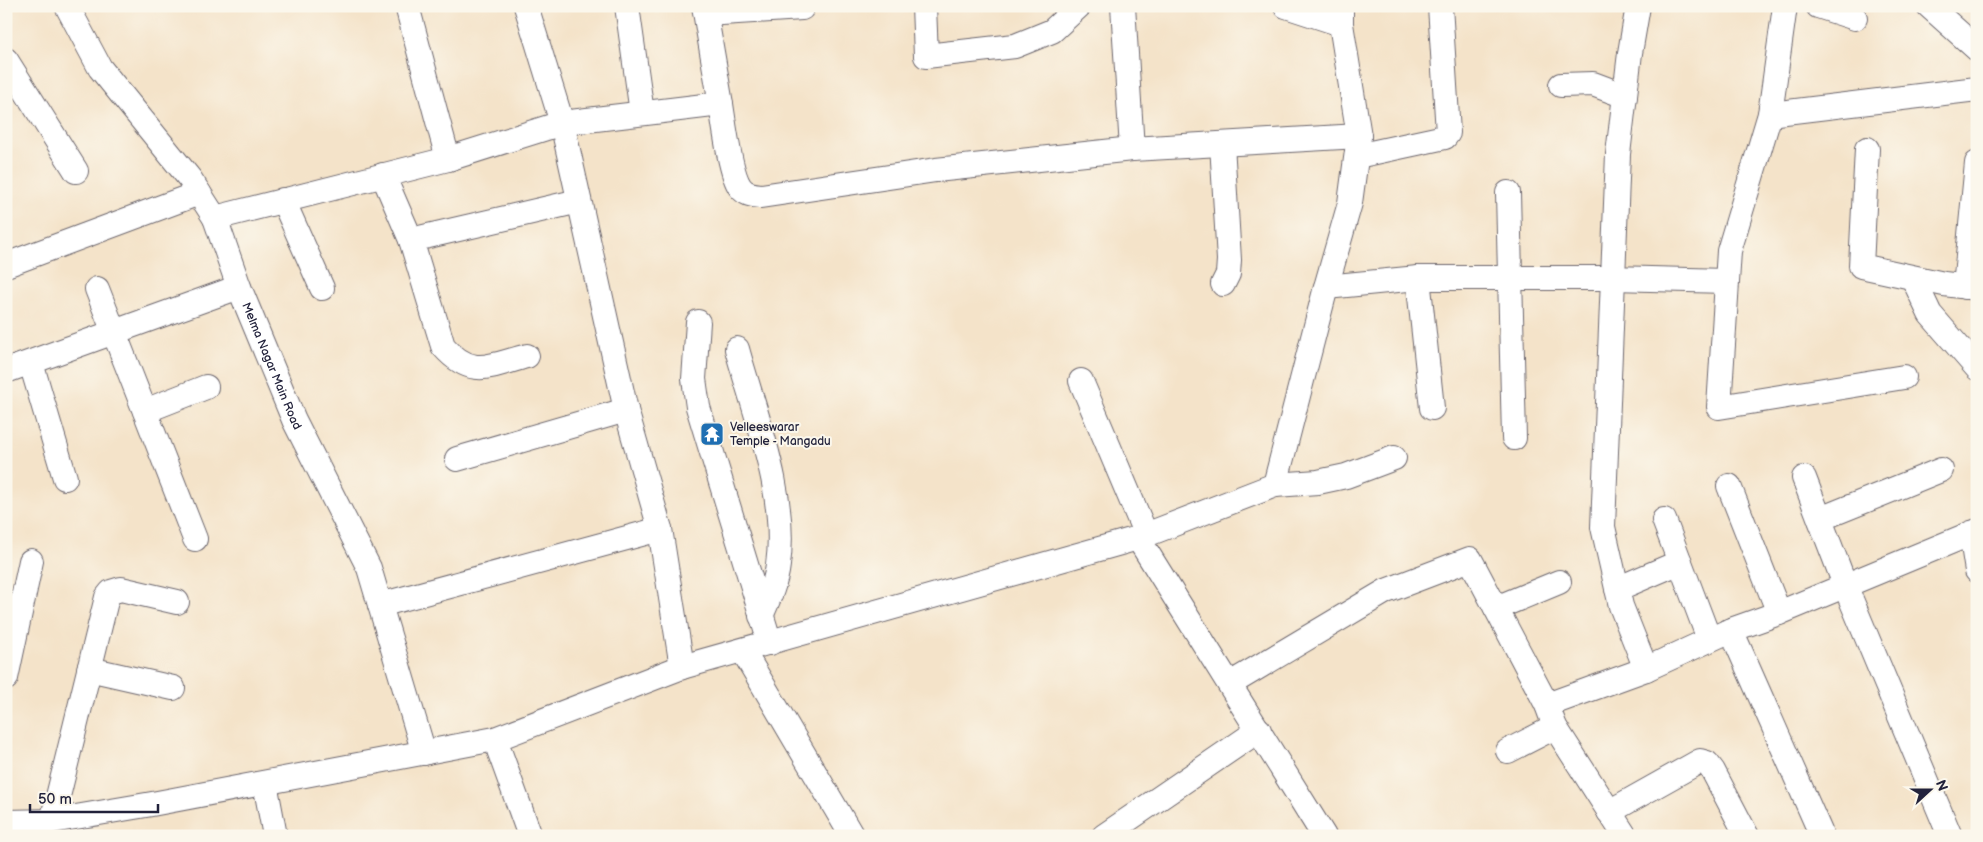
<svg xmlns="http://www.w3.org/2000/svg" width="1983" height="842" font-family="'Balsamiq Sans',sans-serif">
<rect width="100%" height="100%" fill="#fbf7ec"/>
<filter id="ink" filterUnits="userSpaceOnUse"><feTurbulence type="fractalNoise" baseFrequency=".02" numOctaves="2"/><feDisplacementMap in="SourceGraphic" scale="10" xChannelSelector="R" yChannelSelector="G"/><feConvolveMatrix kernelMatrix="1 2 1 2 8 2 1 2 1" color-interpolation-filters="sRGB"/></filter>
<filter id="wash" filterUnits="userSpaceOnUse"><feTurbulence type="fractalNoise" baseFrequency=".0096" numOctaves="4" result="noise"/><feDisplacementMap in="SourceGraphic" scale="20" xChannelSelector="R" yChannelSelector="G"/><feGaussianBlur stdDeviation="1.12" result="paint"/><feColorMatrix in="noise" values="0 0 0 0 0 0 0 0 0 0 0 0 0 0 0 0 0 1.4 0 .05"/><feComposite in="paint" operator="in"/></filter>
<g filter="url(#wash)">
<rect width="100%" height="100%" fill="#f4e3c9"/>
</g>
<g filter="url(#ink)">
<g fill="none" stroke-linecap="round" stroke-linejoin="round">
<g stroke="#6c666d" stroke-width="26">
<g id="minor">
<path id="s1" d="M67 6 100 68 190 179 215 218 239 287 294 420 369 568 424 753"/>
<path d="M407 6 448 159"/>
<path d="M526 6 562 123 626 410 660 529 682 667"/>
<path d="M627 6 642 113"/>
<path d="M924 6 926 56 1015 46 1052 31 1079 6"/>
<path d="M1123 6 1132 149"/>
<path d="M1286 6 1341 24"/>
<path d="M1638 6 1630 53 1618 154 1613 278 1726 281"/>
<path d="M1785 6 1770 114 1729 251 1719 407 1904 377"/>
<path d="M1818 6 1855 18"/>
<path d="M1929 6 1977 49"/>
<path d="M706 14 802 8"/>
<path d="M6 60 76 171"/>
<path d="M1561 85 1593 84 1625 96"/>
<path d="M721 104C724 123 730 173 740 187 746 195 753 195 761 196L936 170 1132 149 1359 136"/>
<path d="M1770 114 1977 89"/>
<path d="M1222 144 1229 260 1228 274 1223 284"/>
<path d="M1867 149 1861 266 1944 284 1977 288"/>
<path d="M1357 156 1445 137 1448 133 1440 6"/>
<path d="M383 175 411 240 443 346C472 379 489 366 527 356"/>
<path d="M1508 193 1514 438"/>
<path d="M283 200 322 288"/>
<path d="M215 218 448 159 562 123 721 104 704 6"/>
<path d="M411 240 579 201"/>
<path d="M6 265 199 193"/>
<path d="M1418 278 1432 408"/>
<path d="M1913 278 1930 314 1977 368"/>
<path d="M1326 287 1418 278H1613L1603 527 1621 606 1646 669"/>
<path d="M1965 287 1977 163"/>
<path d="M97 289 195 539"/>
<path d="M698 322 694 379 698 407 770 643"/>
<path d="M737 349C755 415 788 496 778 565 776 583 768 600 761 616"/>
<path d="M31 363 65 478"/>
<path d="M6 371 239 287"/>
<path d="M1081 381 1146 535"/>
<path d="M145 411 206 387"/>
<path d="M457 459 626 410"/>
<path d="M1804 478 1847 590 1950 836"/>
<path d="M1275 485 1318 482 1346 476 1394 458"/>
<path d="M1729 486 1779 613"/>
<path d="M1820 519 1941 470"/>
<path d="M1664 520 1709 639"/>
<path d="M1971 533 1977 571"/>
<path d="M1617 589 1680 562"/>
<path d="M380 605 660 529"/>
<path d="M1496 608 1559 582"/>
<path d="M1731 630 1822 836"/>
<path d="M743 651 852 836"/>
<path d="M89 669 173 688"/>
<path d="M6 678 31 561"/>
<path d="M1230 684 1386 591 1470 559 1547 705"/>
<path d="M1555 727 1625 836"/>
<path d="M495 739 530 836"/>
<path d="M1508 751 1555 727 1547 705 1646 669 1731 630 1779 613 1977 531"/>
<path d="M265 783 275 836"/>
<path d="M1609 812 1700 761 1707 763 1713 771 1747 836"/>
<path d="M52 821 107 597 111 592 121 589 177 602"/>
<path d="M6 822 52 821 152 804 495 739 682 667 1138 538"/>
<path d="M1104 836 1259 730"/>
<path d="M1324 836 1138 538 1275 485 1326 287 1350 203 1359 136 1341 24V6"/>
</g>
</g>
<use href="#minor" stroke="#fff" stroke-width="24"/>
</g>
</g>
<defs>
<g id="temple-square" transform="scale(1.25)"><rect x="-9" y="-9" width="18" height="18" rx="4" fill="#1f6fb2" stroke="#fbf7ec"/><path d="M0-6L5-2H3V0L6.5 2.5H4V6H1.5V3h-3V6H-4V2.5H-6.5L-3 0V-2H-5Z" fill="#fff"/></g>
</defs>
<g fill-rule="evenodd">
<use href="#temple-square" x="712" y="434"/>
</g>
<g text-anchor="middle" dominant-baseline="central" stroke-width="4" stroke-linejoin="round" paint-order="stroke">
<g font-size="12" fill="#22223b" stroke="#fbf7ec">
<text stroke="none"><textPath href="#s1" startOffset="418">Melma Nagar Main Road</textPath></text>
</g>
<g font-size="12" fill="#22223b" stroke="#fbf7ec" text-anchor="start">
<text x="730" y="427">Velleeswarar<tspan x="730" dy="14">Temple - Mangadu</tspan></text>
</g>
</g>
<rect width="1983" height="842" fill="none" stroke="#fbf7ec" stroke-width="25"/>
<g transform="translate(1930 790) rotate(69)" stroke="#fbf7ec" stroke-width="4" paint-order="stroke">
<path d="M0-4L9 19L0 12L-9 19Z" fill="#22223b"/>
<text y="-8" font-size="14" font-weight="bold" text-anchor="middle" fill="#22223b">N</text>
</g>
<path d="M30 804v8h128v-8" fill="none" stroke="#22223b" stroke-width="2.5"/>
<text x="38" y="804" font-size="15" fill="#22223b" stroke="#fbf7ec" stroke-width="4" paint-order="stroke">50 m</text>
</svg>
